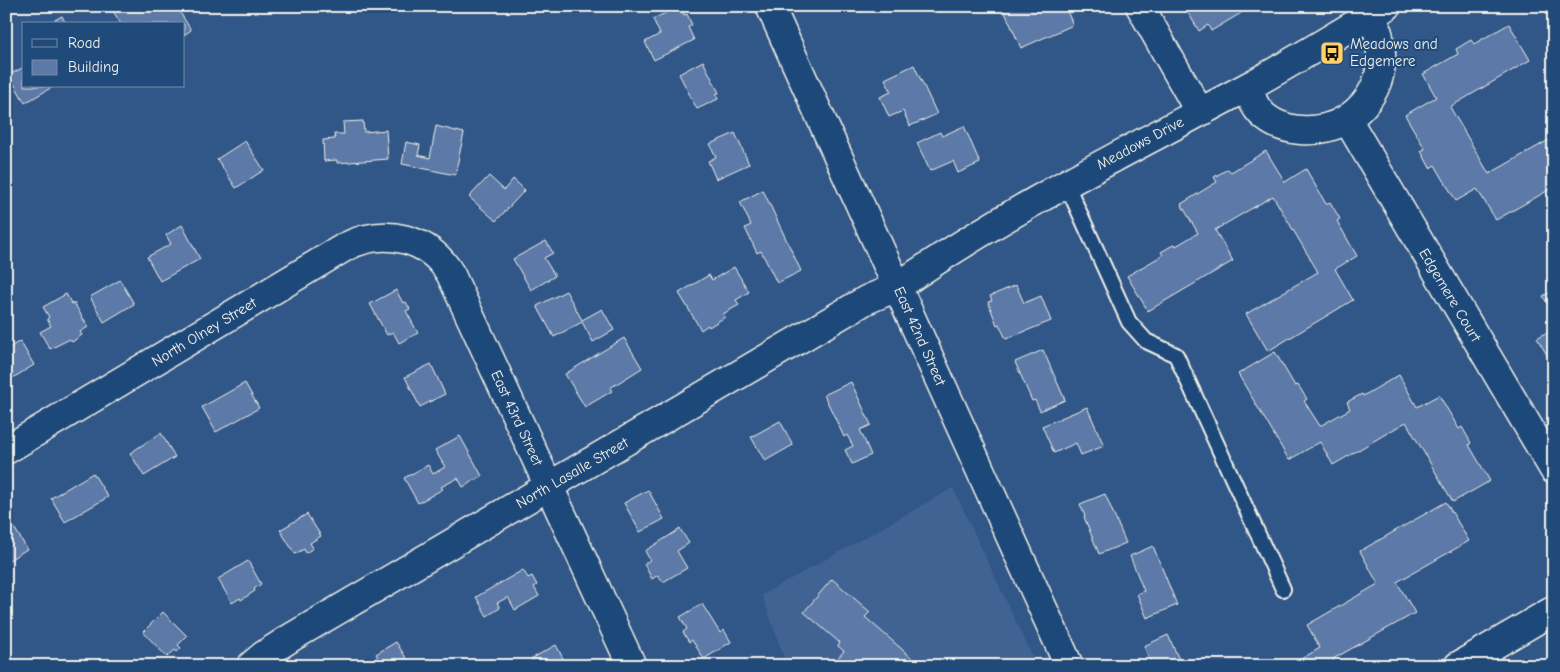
<svg xmlns="http://www.w3.org/2000/svg" width="1560" height="672" font-family="'Comic Neue',sans-serif">
<rect width="100%" height="100%" fill="#305787"/>
<filter id="ink" filterUnits="userSpaceOnUse"><feTurbulence type="fractalNoise" baseFrequency=".02" numOctaves="2"/><feDisplacementMap in="SourceGraphic" scale="10" xChannelSelector="R" yChannelSelector="G"/><feConvolveMatrix kernelMatrix="1 2 1 2 8 2 1 2 1" color-interpolation-filters="sRGB"/></filter>
<g filter="url(#ink)">
<path fill="#416493" d="M953 488 1037 666H776L784 657 762 595Z"/>
<path fill="#5c79a8" stroke="#f4f1e8" d="M110 6H176L191 30 184 35V24H121Z
M680 6 684 15 687 14 692 25 688 27 694 40 654 60 645 42 660 34 653 19Z
M1002 6H1065L1073 25 1021 48Z
M1184 6H1253L1211 31 1208 25 1199 31Z
M62 16 66 24H48Z
M1509 24 1530 60 1450 107 1489 174 1554 137V187L1496 220 1477 189 1456 201 1435 165 1430 168 1421 151 1425 149 1405 115 1436 97 1423 74 1458 54 1456 49 1471 40 1474 44Z
M703 61 719 93 716 94 718 99 697 109 679 74Z
M914 65 937 114 910 126 903 111 889 117 880 97 891 92 885 79Z
M24 67V86H54L25 103 9 75Z
M363 121 364 132 386 130 388 159 337 163V160L324 161 323 140 335 139 334 134H344L343 122Z
M436 126 464 133 455 175 402 164 406 142 420 145 418 155 430 158Z
M964 126 980 163 958 173 953 161 930 171 917 143 940 132 942 136Z
M735 133 749 164 716 179 708 161 716 157 710 144Z
M245 141 264 170 236 188 217 159Z
M1266 151 1285 182 1306 169 1326 204 1330 202 1340 219 1337 221 1357 256 1335 269 1353 300 1268 351 1246 314 1318 272 1273 196 1215 230 1233 261 1148 311 1127 276 1163 255 1161 252 1175 244 1176 246 1198 233 1181 204 1217 182 1214 177 1228 169 1231 172Z
M489 176 504 190 513 179 525 190 496 221 469 197Z
M763 190 801 271 777 283 761 251 757 253 745 228 751 225 740 202Z
M182 225 200 259 160 281 147 257 171 244 166 235Z
M546 241 553 253 544 258 555 276 531 290 513 259Z
M734 267 749 292 736 300 739 305 723 314 725 317 709 327 708 325 701 330 679 293 709 275 712 280Z
M120 280 134 304 104 322 90 297Z
M1016 285 1024 303 1041 296 1051 321 1006 339 999 324 997 325 988 302 992 301 990 296Z
M396 290 403 303 406 302 410 309 406 311 418 333 399 343 393 332 387 335 370 304Z
M1554 290V316L1543 296Z
M566 291 582 320 602 309 614 330 593 342 582 322 554 337 537 306Z
M66 294 72 304 74 303 88 327 80 332 82 335 72 342 70 339 50 349 40 332 51 326 47 319 49 317 43 307Z
M1554 328V367L1537 338Z
M624 338 642 368 610 388 612 391 585 407 565 374Z
M20 341 34 365 6 382V350Z
M1043 350 1065 400 1040 411 1035 400 1032 401 1015 362Z
M1275 352 1295 386 1298 385 1307 399 1304 401 1320 426 1350 409 1347 402 1362 394 1363 396 1399 375 1417 407 1439 395 1459 429 1462 427 1471 443 1469 445 1490 481 1453 502 1406 422 1333 465 1320 442 1289 460 1238 374Z
M431 364 445 394 420 407 405 377Z
M851 382 871 425 860 430 871 455 852 464 845 450 853 446 847 435 844 437 824 395Z
M245 383 259 408 216 432 202 407Z
M1087 407 1104 446 1081 455 1076 443 1054 453 1042 426Z
M780 421 793 445 765 461 751 437Z
M161 433 175 457 144 476 130 453Z
M460 436 482 476 463 487 458 478 441 487 443 489 418 503 404 478 428 465 433 474 445 467 435 450Z
M93 473 108 497 65 522 51 498Z
M648 490 664 519 640 532 624 503Z
M1105 494 1126 543 1099 554 1084 517 1085 516 1080 504Z
M1446 502 1469 541 1397 582 1415 613 1333 659 1337 666H1289L1320 648 1307 625 1378 584 1360 551Z
M307 514 321 536 310 543 313 548 306 553 304 549 295 554 280 530Z
M12 524 27 549 6 562V527Z
M680 529 689 543 677 551 687 568 663 582 658 575 652 579 644 564 650 560 645 551Z
M1153 546 1177 605 1147 618 1137 594 1144 591 1130 556Z
M248 561 261 584 254 589 255 591 241 600 240 598 232 603 218 579Z
M523 570 528 578 532 576 537 585 534 587 539 596 515 610 508 597 497 603 500 608 487 616 476 597Z
M832 579 870 612 865 617 921 666H831L844 651 838 646 840 643 804 612Z
M702 604 720 633 724 630 731 642 704 659 692 640 689 642 683 632 687 629 680 617Z
M163 612 187 636 178 645 181 648 177 652 175 650 167 657 143 632Z
M1168 635 1182 666H1152L1144 646Z
M396 642 410 664 408 666H369L367 663 378 657 376 654Z
M556 645 567 666H535L531 659Z"/>
<g fill="none" stroke-linecap="round" stroke-linejoin="round">
<g stroke="#f4f1e8" stroke-width="18">
<path id="service" d="M1066 183 1129 322 1146 341 1176 355 1283 589"/>
</g>
<g stroke="#f4f1e8" stroke-width="31">
<path id="minor" d="M1140 6 1199 111
M1250 86C1251 123 1294 136 1325 128 1355 121 1379 94 1381 63 1382 46 1379 30 1371 15
M1347 119 1554 470
M6 450 345 247C384 227 429 237 451 275L632 666
M251 666 264 655 292 637 866 300 897 287
M1458 666 1554 610"/>
</g>
<g stroke="#f4f1e8" stroke-width="31">
<path id="tertiary" d="M770 6 1069 666
M897 287C1008 210 1130 150 1249 86 1296 61 1340 32 1387 6"/>
</g>
<use href="#service" stroke="#1f4a7a" stroke-width="14"/>
<use href="#minor" stroke="#1f4a7a" stroke-width="28"/>
<use href="#tertiary" stroke="#1f4a7a" stroke-width="28"/>
</g>
</g>
<defs>
<g id="bus-square" transform="scale(1.25)"><rect x="-9" y="-9" width="18" height="18" rx="4" fill="#ffd166" stroke="#1f4a7a"/><path d="M-5-6H5V4H4V6H2V4H-2V6H-4V4H-5ZM-3.5-4V0h7V-4ZM-3.5 1.2v1.5H-2V1.2ZM2 1.2v1.5H3.5V1.2Z" fill="#111"/></g>
</defs>
<g fill-rule="evenodd">
<use href="#bus-square" x="1332" y="53"/>
</g>
<g text-anchor="middle" dominant-baseline="central" stroke-width="4" stroke-linejoin="round" paint-order="stroke">
<g font-size="15" fill="#f4f1e8" stroke="#1f4a7a" text-anchor="start">
<text x="1350" y="44">Meadows and<tspan x="1350" dy="17">Edgemere</tspan></text>
</g>
<g font-size="15" fill="#f4f1e8" stroke="#1f4a7a">
<text transform="translate(1140 143) rotate(-28)">Meadows Drive</text>
<text transform="translate(1450 295) rotate(59)">Edgemere Court</text>
<text transform="translate(204 332) rotate(-31)">North Olney Street</text>
<text transform="translate(920 336) rotate(66)">East 42nd Street</text>
<text transform="translate(517 418) rotate(65)">East 43rd Street</text>
<text transform="translate(572 473) rotate(-30)">North Lasalle Street</text>
</g>
</g>
<rect width="1560" height="672" fill="none" stroke="#1f4a7a" stroke-width="25"/>
<rect x="12" y="12" width="1535" height="647" fill="none" stroke="#f4f1e8" stroke-width="2" filter="url(#ink)"/>
<rect x="22" y="22" width="162" height="65" fill="#1f4a7a" stroke="#748da6"/>
<rect x="32" y="39" width="25" height="8" fill="#1f4a7a" stroke="#748da6"/>
<text x="68" y="48" font-size="15" fill="#f4f1e8">Road</text>
<rect x="32" y="60" width="25" height="15" fill="#5c79a8" stroke="#748da6"/>
<text x="68" y="72" font-size="15" fill="#f4f1e8">Building</text>
</svg>
